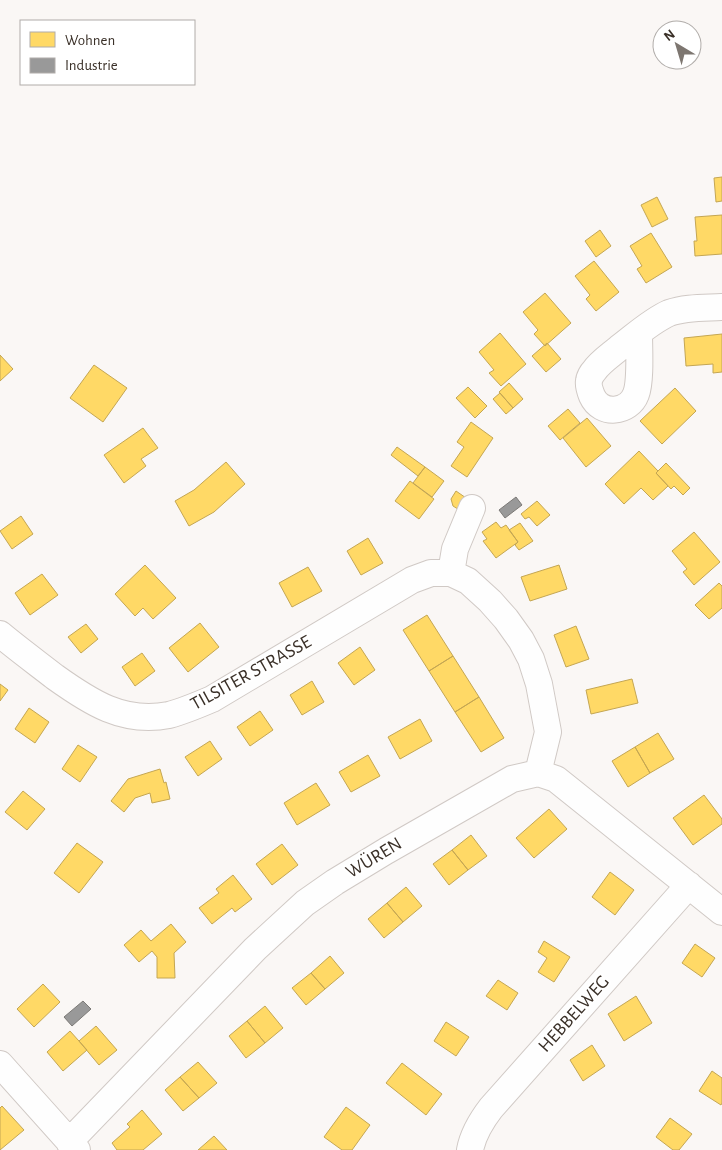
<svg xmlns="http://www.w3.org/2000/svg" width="722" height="1150" font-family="'Alegreya Sans',sans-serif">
<rect width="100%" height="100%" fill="#faf7f5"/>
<path fill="#ffd966" stroke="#c4a653" d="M722 177V201L716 202 714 178Z
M657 197 668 219 652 227 641 205Z
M722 215V254L695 256 694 241H697L695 217Z
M600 230 611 246 596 257 585 241Z
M651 233 672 267 646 283 637 269 642 266 630 246Z
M594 261 619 292 596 311 586 299 590 295 575 276Z
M545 293 571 323 545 346 534 334 538 330 523 312Z
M500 333 526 364 501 386 489 373 494 370 479 352Z
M722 334V372L713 373V364L686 366 684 338Z
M547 343 561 359 546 372 532 356Z
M0 355 13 369 0 381Z
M94 365 127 388 103 422 70 398Z
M509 383 523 399 513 408 499 392Z
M468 387 487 406 475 418 456 398Z
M675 388 696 411 662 444 640 421Z
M500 393 513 408 506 414 493 399Z
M568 409 580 423 560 440 548 426Z
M587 418 611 446 586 467 563 438Z
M471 422 493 438 467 477 451 466 464 447 457 442Z
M143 428 158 448 141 459 146 466 124 483 104 455Z
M397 447 425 467 418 476 391 455Z
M639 451 658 471 656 473 668 486 653 500 641 488 624 504 605 484Z
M226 462 245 484 214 512 189 526 175 501 194 490Z
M666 463 690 488 683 495 674 486 671 489 656 473Z
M425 467 444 481 432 497 413 483Z
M410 481 434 499 419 519 395 501Z
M456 491 469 500 461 511 453 506 451 499Z
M537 501 550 515 537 526 529 517 525 519 521 514Z
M21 516 33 534 12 549 0 531Z
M496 522 501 528 506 525 518 542 496 558 483 541 487 539 482 532Z
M520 523 533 541 519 550 515 545 518 542 509 530Z
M694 532 720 562 694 585 683 572 687 569 672 551Z
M368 538 383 563 361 575 347 551Z
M145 565 176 598 153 619 143 608 135 616 115 594Z
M559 565 567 589 530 601 521 577Z
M308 567 322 591 292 607 279 583Z
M42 574 58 595 30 615 15 593Z
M719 583 722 586V608L709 619 695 605Z
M427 615 453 656 429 671 403 630Z
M200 623 219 647 188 672 169 648Z
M86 624 98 639 81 653 68 637Z
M576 626 589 659 566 667 554 635Z
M360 647 375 670 354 685 338 663Z
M142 653 155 671 135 686 122 667Z
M453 656 479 697 455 712 429 671Z
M632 679 638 703 591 714 586 690Z
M312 681 324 702 302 715 290 695Z
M0 684 8 690 0 701Z
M479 697 504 738 481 752 455 712Z
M29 708 49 722 35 743 15 729Z
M260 711 273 730 250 746 237 727Z
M420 719 432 741 400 759 388 737Z
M658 733 674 759 650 773 635 747Z
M210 741 222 759 198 776 185 757Z
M78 745 97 757 80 782 62 769Z
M635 747 650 773 628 787 612 761Z
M368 755 380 776 351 792 339 772Z
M160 769 164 783 166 782 170 799 152 803 150 793 135 798 124 812 111 801 128 779Z
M316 783 330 805 297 825 284 803Z
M23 791 45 809 27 830 5 812Z
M704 795 722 819V824L693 845 673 818Z
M549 809 567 829 534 858 516 838Z
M471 835 487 856 468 870 452 850Z
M77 843 103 862 79 893 54 873Z
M282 844 298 865 272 885 256 864Z
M452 850 468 870 449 885 433 864Z
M610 872 634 890 615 915 592 897Z
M233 875 252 899 235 912 232 908 212 924 199 908 219 893 216 889Z
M406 887 422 906 403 922 387 903Z
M387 903 403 922 384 938 368 919Z
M171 924 186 942 174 953 175 978H157V957L152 951 139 962 124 945 141 930 151 941Z
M544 941 570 957 554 982 538 972 547 958 538 952Z
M695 944 715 958 702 977 682 963Z
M330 956 344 973 325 989 311 973Z
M311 973 325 989 306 1005 292 988Z
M498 980 518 993 507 1010 486 996Z
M43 984 60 1002 34 1027 17 1009Z
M636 996 652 1023 624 1041 608 1014Z
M265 1006 283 1028 265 1043 247 1021Z
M247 1021 265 1043 246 1058 229 1036Z
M446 1022 469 1037 456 1056 434 1041Z
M96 1026 117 1050 99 1065 79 1041Z
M70 1031 87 1050 63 1071 47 1052Z
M592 1045 605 1066 583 1081 570 1060Z
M198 1062 217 1083 199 1098 180 1077Z
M402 1063 442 1094 426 1115 386 1083Z
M712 1071 722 1078V1103L721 1105 699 1091Z
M180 1077 199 1098 183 1111 165 1090Z
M2 1106 24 1130 0 1150V1108Z
M346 1107 370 1125 352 1150H342L324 1137Z
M142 1110 162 1134 143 1150H117L112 1143 130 1127 127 1124Z
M670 1118 692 1134 679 1150H673L656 1137Z
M214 1136 227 1150H198Z"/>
<path fill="#999" stroke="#7c7a77" d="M516 497 522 505 505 518 499 510Z
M83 1001 91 1009 72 1026 64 1017Z"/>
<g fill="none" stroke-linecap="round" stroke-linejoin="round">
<g stroke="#d0c9c5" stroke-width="28">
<path id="minor" d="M639 333C639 348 641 381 636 394 629 413 601 416 592 396 590 391 588 386 589 381 589 378 592 373 594 371 600 362 611 355 619 348 635 336 651 321 669 313 686 307 705 308 722 307
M451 573 455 549 472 508
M0 634C18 649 37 663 55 677 90 702 123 724 169 715 184 711 198 705 212 699L412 580 431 573H451L468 581 490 601 506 619 521 640 531 659 539 684 548 732 538 773
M0 1064 77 1150
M69 1142 255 949 305 903 335 882 386 851 512 779 538 773 556 779 722 912
M470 1150C473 1134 481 1121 491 1108L689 885"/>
</g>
<use href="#minor" stroke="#fefefe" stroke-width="26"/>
</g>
<g text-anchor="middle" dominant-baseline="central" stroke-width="5" stroke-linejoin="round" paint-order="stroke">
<g font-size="19" fill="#3a3028" stroke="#fff">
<text transform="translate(251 673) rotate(-29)">TILSITER STRASSE</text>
<text transform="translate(374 858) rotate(-31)">WÜREN</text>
<text transform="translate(574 1014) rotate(-48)">HEBBELWEG</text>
</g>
</g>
<rect x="20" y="20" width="175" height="65" fill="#ffffff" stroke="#b0aca9"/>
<rect x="30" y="32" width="25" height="15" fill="#ffd966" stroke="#b0aca9"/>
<text x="65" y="45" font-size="15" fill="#3a3028">Wohnen</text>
<rect x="30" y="58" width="25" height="15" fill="#999999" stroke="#b0aca9"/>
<text x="65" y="70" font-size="15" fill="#3a3028">Industrie</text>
<g transform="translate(677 45) rotate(322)"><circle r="24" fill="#ffffff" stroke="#b0aca9"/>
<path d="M0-4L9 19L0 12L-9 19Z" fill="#7d7670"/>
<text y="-8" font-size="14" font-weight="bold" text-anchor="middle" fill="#3a3028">N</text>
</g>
</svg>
